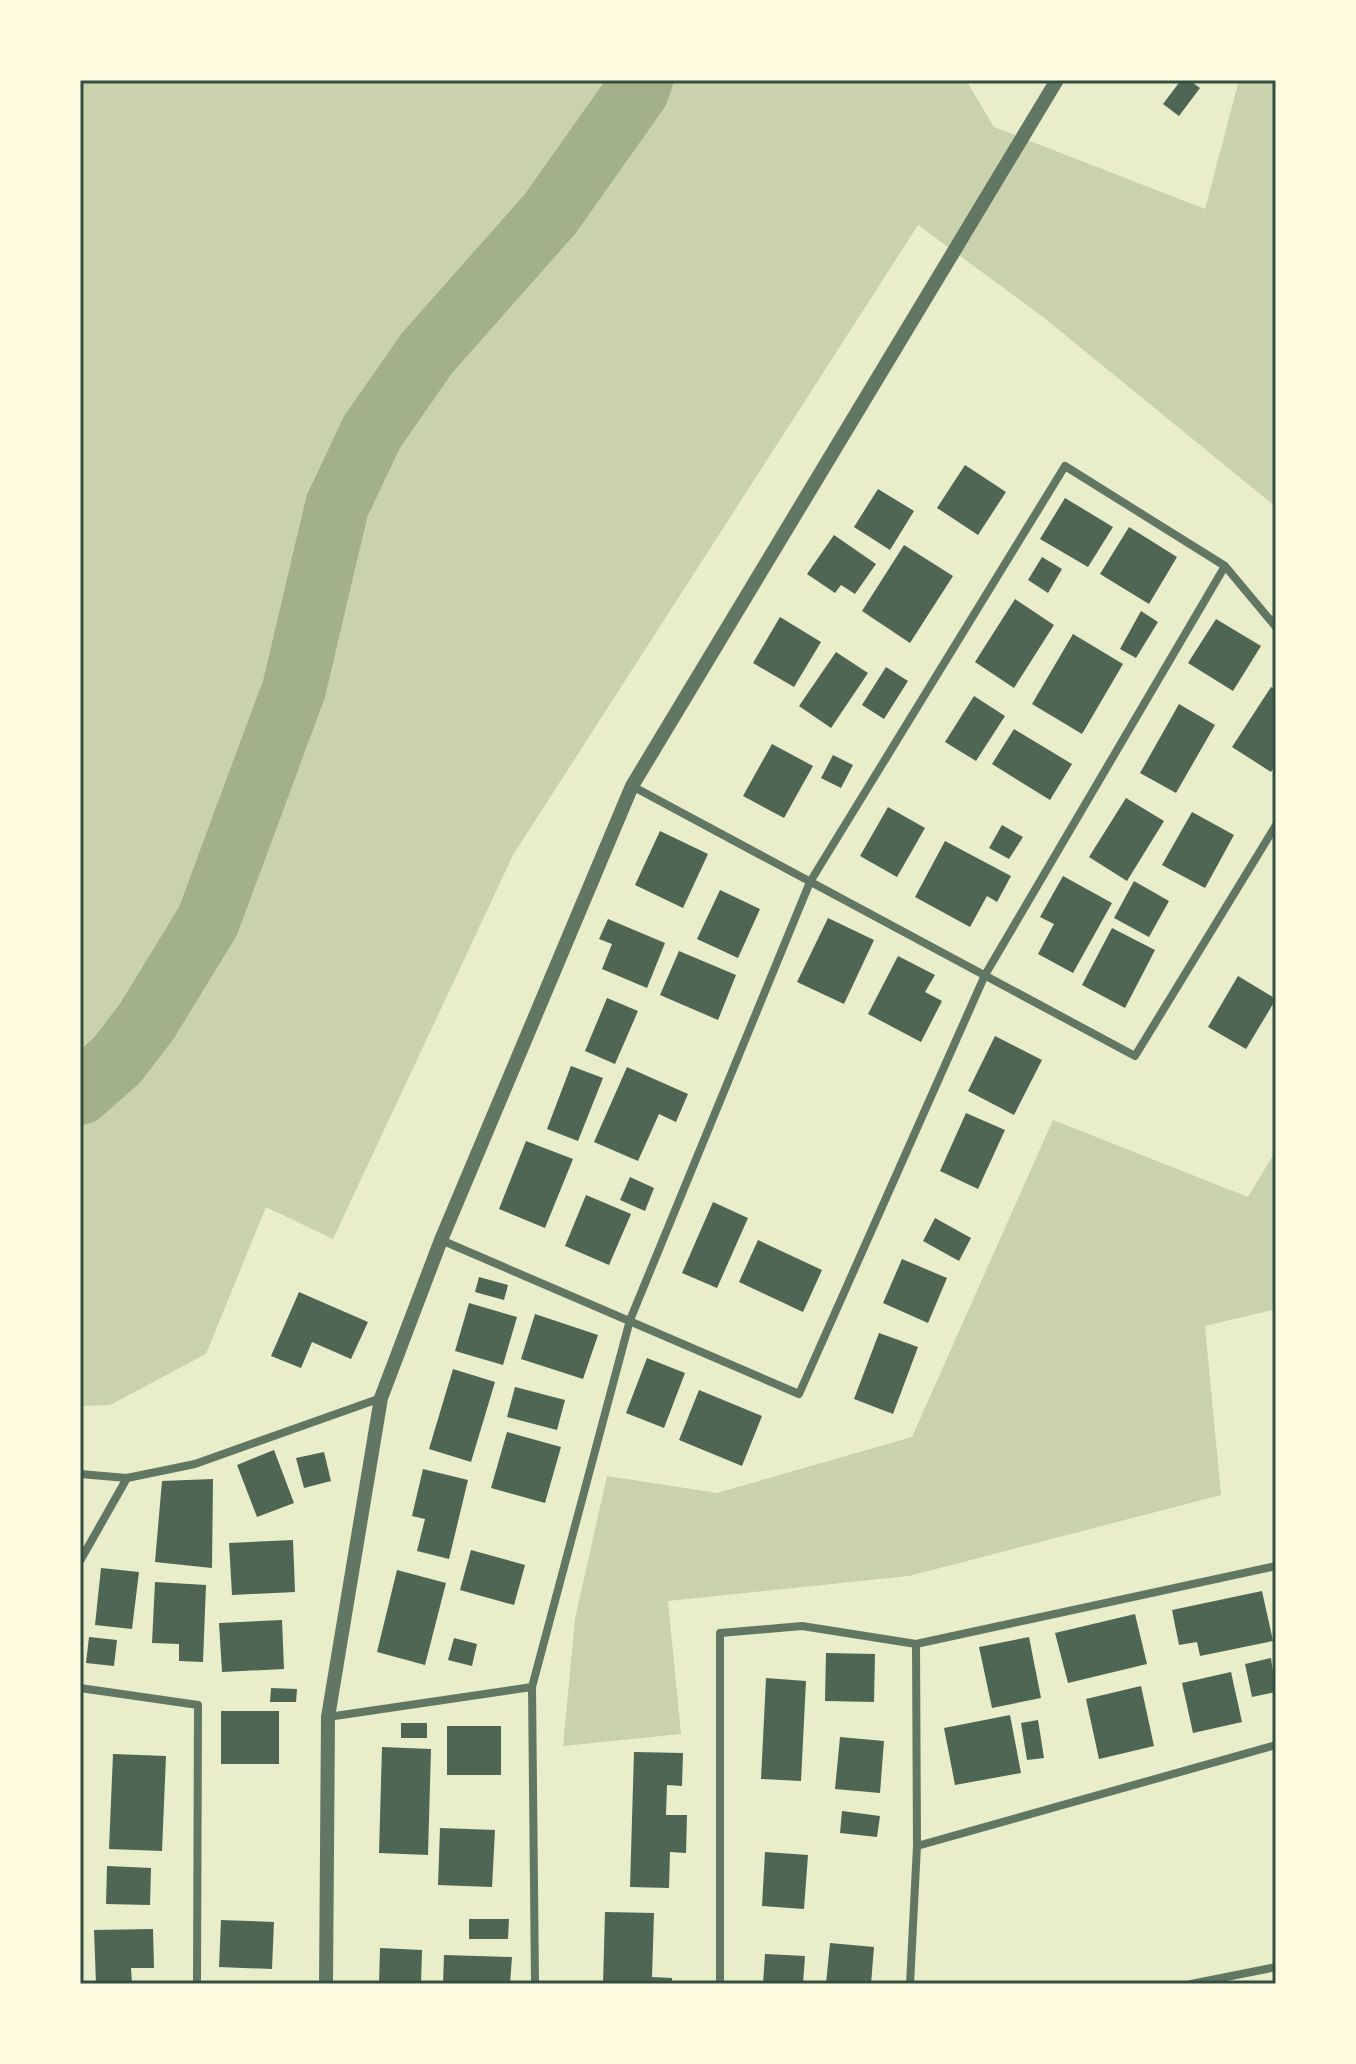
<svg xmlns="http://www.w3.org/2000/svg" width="1356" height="2064" font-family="Signika,sans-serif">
<rect width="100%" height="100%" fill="#e9edc9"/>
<path fill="#cad2ad" d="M80 80H966L994 127 1205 209 1239 80H1276V507L1043 317 918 225 513 855 333 1239 266 1207 206 1354 110 1405 80 1406Z
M1053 1120 1248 1197 1276 1150V1309L1205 1326 1221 1495 909 1576 668 1601 681 1734 563 1746 575 1619 607 1476 717 1493 912 1437Z"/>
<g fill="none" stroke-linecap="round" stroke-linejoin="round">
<path stroke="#a3b18a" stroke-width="64" d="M80 1093 117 1060 147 1021 208 921 294 689 337 506 372 432 427 353 550 214 637 91 641 80"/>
</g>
<path fill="#4f6655" d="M1181 80H1189L1200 88 1179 116 1163 104Z
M965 465 1006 492 978 535 937 508Z
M878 489 914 511 890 550 854 527Z
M1065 498 1113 527 1088 567 1040 539Z
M1129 527 1177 557 1149 604 1100 574Z
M834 535 876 564 855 594 841 585 835 593 807 574Z
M904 545 953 576 910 643 862 611Z
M1042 557 1062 569 1048 593 1028 580Z
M1015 599 1054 625 1014 688 975 662Z
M1141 611 1158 622 1136 658 1120 649Z
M780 617 821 642 794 687 753 663Z
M1216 619 1261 646 1233 691 1188 663Z
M1073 634 1123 664 1082 734 1032 704Z
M836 652 868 673 831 728 799 706Z
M886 667 908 681 884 719 862 705Z
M1271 687 1276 690V764L1271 772 1232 747Z
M974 696 1005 716 976 761 945 742Z
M1179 704 1215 725 1176 793 1140 773Z
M1014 729 1072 764 1050 800 992 764Z
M772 744 813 766 784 818 743 796Z
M833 755 853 765 841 788 821 778Z
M1126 798 1164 821 1127 881 1089 857Z
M888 807 925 828 897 877 860 856Z
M1192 812 1234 835 1205 888 1162 865Z
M1002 825 1023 837 1009 859 989 848Z
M660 831 708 854 683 908 635 885Z
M945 841 1011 876 997 902 987 896 970 927 915 897Z
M1063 876 1112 903 1073 973 1038 954 1054 924 1040 917Z
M1134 881 1169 901 1149 937 1114 918Z
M720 890 760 909 738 958 697 939Z
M828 918 874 940 844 1004 797 982Z
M608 919 665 943 647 988 602 969 612 944 599 939Z
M1112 928 1155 950 1125 1008 1082 985Z
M679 951 736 975 718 1020 660 995Z
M898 956 935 975 925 992 942 1001 921 1042 868 1014Z
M1238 976 1276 999 1246 1049 1208 1027Z
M607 998 638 1011 615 1064 585 1051Z
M995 1036 1042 1060 1014 1115 968 1091Z
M571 1066 603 1078 578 1141 547 1129Z
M627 1067 688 1094 676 1122 659 1114 638 1161 594 1142Z
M966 1113 1005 1130 978 1189 940 1171Z
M526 1141 573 1159 545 1228 499 1209Z
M630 1177 654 1188 645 1211 620 1200Z
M586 1195 631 1214 609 1265 565 1246Z
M713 1202 748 1218 717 1288 682 1273Z
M935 1218 971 1238 959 1261 923 1241Z
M758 1240 822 1270 803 1312 739 1282Z
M902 1259 947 1278 928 1323 883 1303Z
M479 1277 508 1285 504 1300 475 1292Z
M299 1292 368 1322 351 1359 312 1342 301 1368 271 1356Z
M469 1303 517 1317 503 1365 455 1351Z
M535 1314 598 1335 583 1379 521 1359Z
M879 1333 918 1347 893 1414 854 1399Z
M647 1358 685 1373 664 1428 626 1413Z
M453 1369 495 1382 471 1462 429 1449Z
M515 1387 565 1400 557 1430 507 1417Z
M699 1390 762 1416 742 1466 679 1440Z
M507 1432 561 1447 545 1503 491 1488Z
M274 1450 294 1503 257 1517 237 1465Z
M324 1452 331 1481 304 1488 296 1458Z
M423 1469 468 1480 449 1559 417 1551 425 1519 412 1516Z
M213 1479 212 1568 155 1562 162 1481Z
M293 1540 295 1592 232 1595 229 1543Z
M471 1550 525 1565 514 1605 460 1590Z
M101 1568 139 1572 132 1629 95 1625Z
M397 1570 446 1583 425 1665 377 1652Z
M155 1582 206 1585 203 1662 179 1661V1644L152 1643Z
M1262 1591 1273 1641 1200 1656 1197 1642 1179 1645 1172 1610Z
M1135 1614 1147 1664 1068 1683 1055 1633Z
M282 1620 284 1669 222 1672 219 1623Z
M89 1637 117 1640 114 1666 86 1663Z
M1029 1637 1041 1698 992 1708 979 1647Z
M454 1638 477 1644 472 1666 448 1660Z
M826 1653 875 1654 874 1702 825 1701Z
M1271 1658 1276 1692 1252 1697 1245 1664Z
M1231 1672 1242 1722 1193 1733 1182 1683Z
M766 1678 806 1681 801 1781 761 1779Z
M1141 1686 1154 1746 1099 1759 1086 1699Z
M271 1688 297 1689 296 1702H270Z
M221 1711H279V1764H221Z
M1010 1715 1021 1773 955 1785 944 1728Z
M1038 1720 1044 1758 1027 1760 1021 1723Z
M401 1723H427V1738H401Z
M447 1726H501V1775H447Z
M840 1737 884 1741 880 1793 835 1789Z
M382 1747 431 1749 428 1855 379 1853Z
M634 1752 683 1753 682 1786 667 1785 666 1815H687L686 1853 670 1852 669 1888 630 1887Z
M113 1754 166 1756 162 1851 109 1849Z
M842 1811 880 1816 877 1837 840 1833Z
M440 1828 495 1830 492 1887 438 1885Z
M765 1852 808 1855 804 1909 762 1906Z
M107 1866 151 1868 150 1905 106 1904Z
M605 1912 654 1913 652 1977 672 1978V1984H603Z
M469 1919H509L508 1939H469Z
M221 1920 274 1922 272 1969 219 1967Z
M153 1929 154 1968H131L132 1983 96 1984 94 1930Z
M830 1943 874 1947 871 1984H826Z
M380 1948 422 1950 421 1984H379Z
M765 1954 805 1956 803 1984H763Z
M444 1955 512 1957 510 1984H443Z"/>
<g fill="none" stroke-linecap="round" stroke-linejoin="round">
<path stroke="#617663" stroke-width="8" d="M632 786 1135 1056 1276 825
M441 1240 799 1394 985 975 1225 566
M80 1474 127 1478 195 1464 381 1398
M80 1561 127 1478
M80 1688 198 1705 197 1984
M328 1717 532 1687
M917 1846 1276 1745
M535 1984 532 1687 630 1320 810 882 1065 466 1225 566 1276 627
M720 1984V1633L802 1626 916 1644 1276 1566
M910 1984 917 1846 916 1644
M1191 1984 1276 1967"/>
<path stroke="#617663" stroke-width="14" d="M326 1984 328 1717 381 1398 441 1240 632 786 1057 80"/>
</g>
<rect width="1356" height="2064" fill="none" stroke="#fefae0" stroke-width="164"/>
<rect x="82" y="82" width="1192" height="1900" fill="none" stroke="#344e41" stroke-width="3"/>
</svg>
